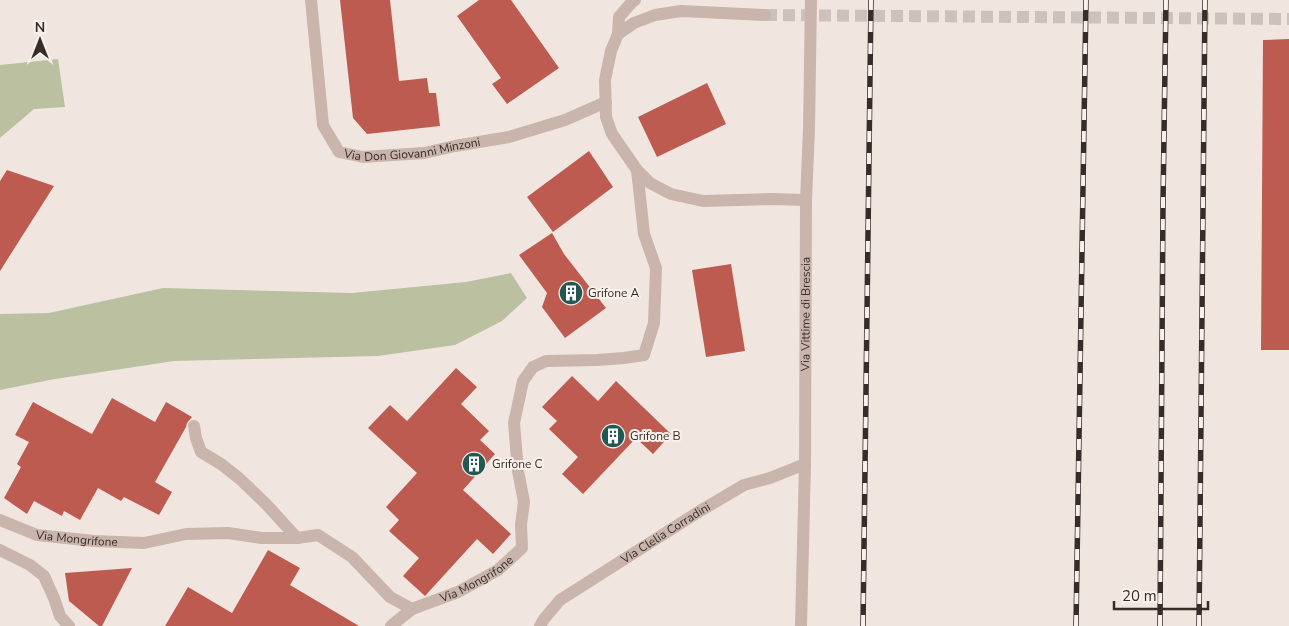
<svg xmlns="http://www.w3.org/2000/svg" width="1289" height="626" font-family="'Nunito Sans',sans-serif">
<rect width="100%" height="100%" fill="#f1e6df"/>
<path fill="#bac0a0" d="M58 59 65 107 34 109 0 138V65Z
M511 273 527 298 502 321 455 345 378 356 174 361 55 379 0 390V314L49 313 163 288 352 293 466 282Z"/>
<path fill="#be5b50" d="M340 0H390L399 81 427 78 429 93H436L440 126 367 134 353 118Z
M479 0H511L559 68 507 104 492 84 501 78 457 16Z
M1289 39V350H1261L1263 40Z
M707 83 726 124 657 157 638 117Z
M589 151 613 187 553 232 527 197Z
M7 170 54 186 0 271V181Z
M552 233 564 254 606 308 565 338 542 307 547 293 519 255Z
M731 264 745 351 706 357 692 270Z
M456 368 477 387 461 404 489 431 480 440 495 454 463 490 511 534 493 554 477 539 425 596 403 576 419 558 389 531 399 520 386 507 417 473 368 428 390 405 407 421Z
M572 376 598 401 616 381 671 434 653 454 636 438 583 494 562 474 578 457 549 429 557 421 542 407Z
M112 398 155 422 166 402 192 417 187 423 186 427 155 482 172 492 159 515 124 497 121 501 98 488 80 520 64 511 62 516 34 501 27 514 4 498 21 467 17 464 29 442 15 435 33 402 92 434Z
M268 550 300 568 290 585 359 626H165L188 587 232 613Z
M132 568 102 626H99L69 601 65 573Z"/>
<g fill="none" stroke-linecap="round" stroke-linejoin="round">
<path stroke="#ccc1bb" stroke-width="12" stroke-dasharray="12 6" stroke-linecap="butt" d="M765 15 1289 19"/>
<g stroke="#c9b5ab" stroke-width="12">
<path id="s1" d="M311 0 323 125 339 152 363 157 424 153 455 146 509 137 565 120 606 102"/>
<path d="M194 426 196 438 201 452 221 464 240 479 266 504 297 538"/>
<path id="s2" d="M0 520 37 535 94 541 144 543 186 534 228 533 262 538H297L318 535 352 557 390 597 412 609 458 592 498 570 522 548 521 525 524 502 518 471 514 423 523 381 533 367 546 361 597 360 624 358 644 355 654 323 656 268 644 234 637 170"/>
<path d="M0 550 30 565 44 576 54 598 60 616 69 626"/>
<path d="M391 626 412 609"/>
</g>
<g stroke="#c9b5ab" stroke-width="12">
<path d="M635 0 632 2 619 17 618 34 611 51 605 80 606 117 612 134 637 170 650 183 671 194 703 201 771 199 806 200"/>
<path d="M618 34 634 23 655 15 681 11 765 15"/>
<path id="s3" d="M540 626 544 619 560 600 700 511 744 485 770 478 805 464"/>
<path id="s4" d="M801 626 805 464 806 200 809 129 811 0"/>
</g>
<g stroke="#372c2a" stroke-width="5.5">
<path id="rail" d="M863 626 871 0
M1076 626 1086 0
M1160 626 1163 203 1166 0
M1199 626 1205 0"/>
</g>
<use href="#rail" stroke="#f9f1eb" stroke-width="4" stroke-dasharray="11" stroke-linecap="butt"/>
</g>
<defs>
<g id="building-disc" transform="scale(1.25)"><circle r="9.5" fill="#225752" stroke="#f9f1eb"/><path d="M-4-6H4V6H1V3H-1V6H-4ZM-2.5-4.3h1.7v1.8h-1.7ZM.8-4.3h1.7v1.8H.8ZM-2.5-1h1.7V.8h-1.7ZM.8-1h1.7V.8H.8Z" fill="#fff"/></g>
</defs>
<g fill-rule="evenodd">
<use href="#building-disc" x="571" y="293"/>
<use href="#building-disc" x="613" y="436"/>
<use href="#building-disc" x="474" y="464"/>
</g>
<g text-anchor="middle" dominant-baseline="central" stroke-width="4" stroke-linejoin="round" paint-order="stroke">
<g font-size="12" fill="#372c2a" stroke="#f9f1eb">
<text stroke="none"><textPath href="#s1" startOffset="231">Via Don Giovanni Minzoni</textPath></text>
<text stroke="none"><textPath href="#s4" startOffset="312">Via Vittime di Brescia</textPath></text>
<text stroke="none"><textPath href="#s3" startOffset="158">Via Clelia Corradini</textPath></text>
<text stroke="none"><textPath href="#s2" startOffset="80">Via Mongrifone</textPath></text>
<text stroke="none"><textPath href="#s2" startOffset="515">Via Mongrifone</textPath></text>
</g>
<g font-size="12" fill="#372c2a" stroke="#f9f1eb" text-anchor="start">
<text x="588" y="293">Grifone A</text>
<text x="630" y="436">Grifone B</text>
<text x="492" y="464">Grifone C</text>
</g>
</g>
<g transform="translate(40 40)" stroke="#f9f1eb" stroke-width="4" paint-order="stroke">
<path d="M0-4L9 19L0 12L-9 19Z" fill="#372c2a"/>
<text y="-8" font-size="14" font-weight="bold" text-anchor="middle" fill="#372c2a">N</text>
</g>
<path d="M1114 601v8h94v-8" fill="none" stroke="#372c2a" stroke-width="2.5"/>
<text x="1122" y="601" font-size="15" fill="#372c2a" stroke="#f9f1eb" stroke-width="4" paint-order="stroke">20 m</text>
</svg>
